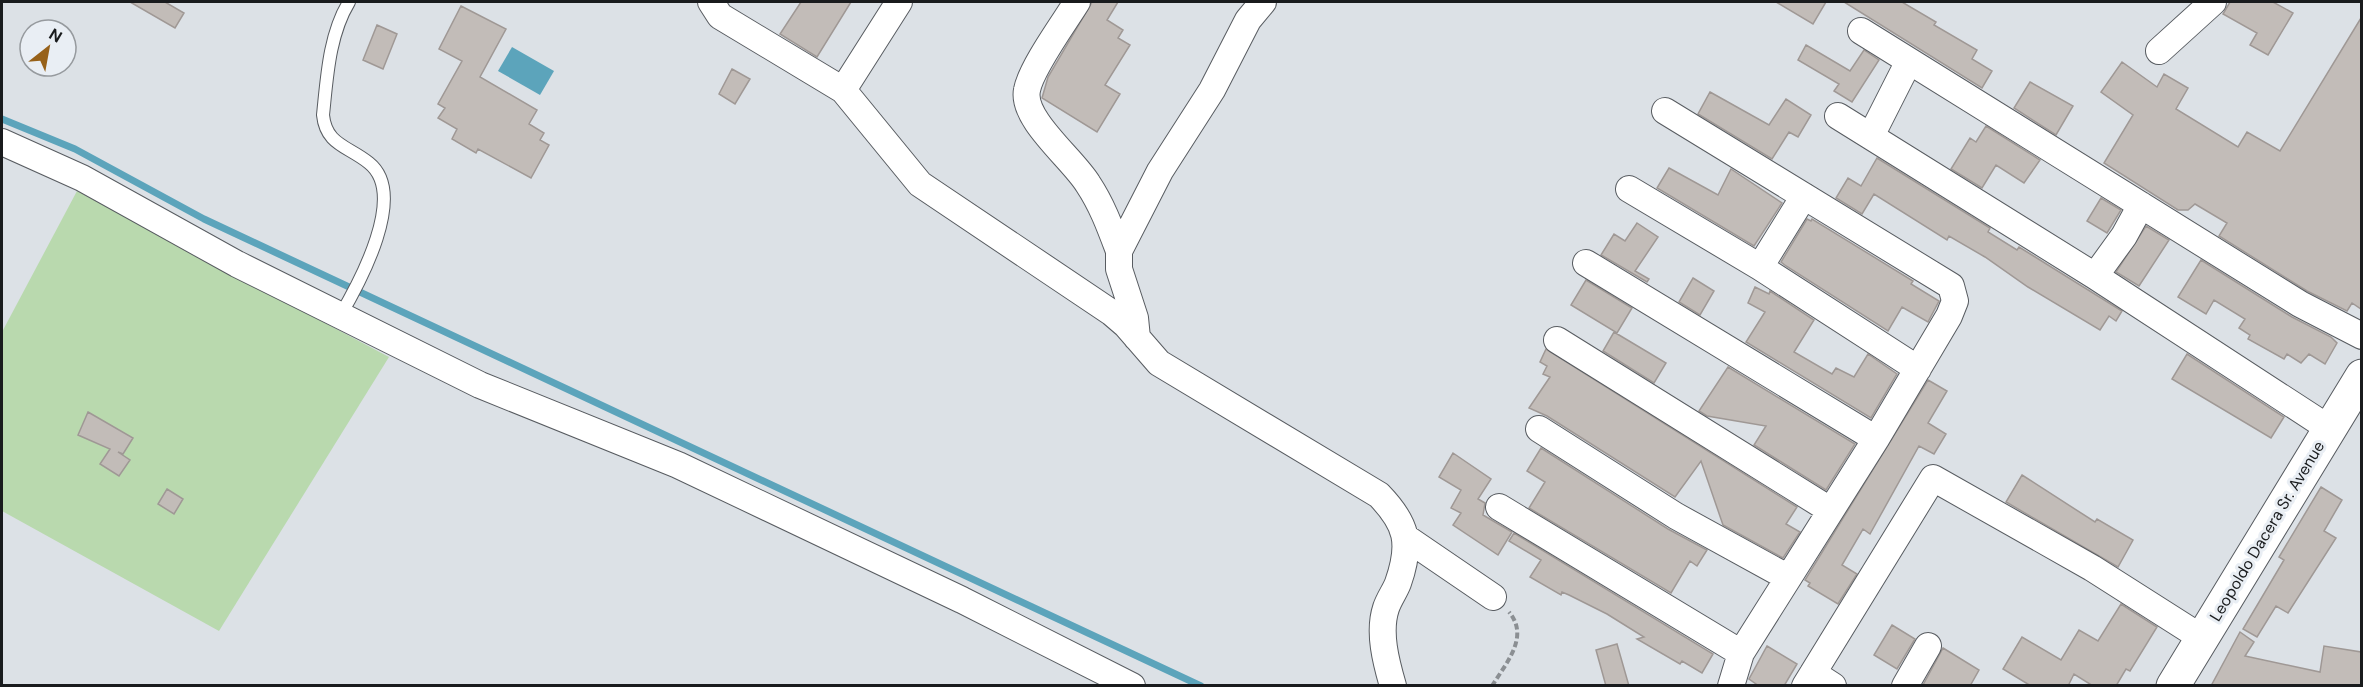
<svg xmlns="http://www.w3.org/2000/svg" width="2363" height="687" font-family="'DM Sans',sans-serif">
<rect width="100%" height="100%" fill="#dce1e6"/>
<path fill="#b9d9ae" d="M77 191 389 357 219 631 2 511V332Z"/>
<path fill="#5ca4bb" d="M512 47 554 71 540 95 498 71Z"/>
<g fill="none" stroke-linecap="round" stroke-linejoin="round">
<path stroke="#5ca4bb" stroke-width="7" d="M2 119 75 149 204 219 1201 686"/>
</g>
<path fill="#c2bcb8" stroke="#9f9895" stroke-width="1.5" d="M130 2H165L184 13 175 28Z
M801 2H851L817 57 780 34Z
M1092 2H1118L1107 20 1123 30 1118 38 1130 45 1105 85 1120 94 1097 132 1042 98 1048 77Z
M1776 2H1826L1813 24Z
M1844 2H1902L1936 22 1934 25 1977 50 1972 59 1992 71 1982 88Z
M2230 2H2273L2293 13 2268 55 2250 45 2257 33 2223 14Z
M461 6 506 29 480 77 537 110 529 124 544 133 540 140 549 145 531 178 478 149 476 153 452 139 457 129 438 118 445 108 438 104 462 61 439 49Z
M2361 18V309L2352 303 2347 311 2307 291 2219 236 2227 223 2195 204 2188 210H2178L2104 163 2133 115 2101 92 2122 62 2157 87 2164 74 2188 88 2176 109 2238 147 2247 132 2280 151Z
M377 25 397 34 383 69 363 60Z
M1806 45 1850 71 1864 50 1879 60 1852 102 1834 91 1839 84 1798 60Z
M732 69 750 79 735 104 719 94Z
M2030 82 2073 106 2056 135 2014 108Z
M1710 92 1769 125 1786 99 1811 115 1798 137 1789 132 1772 159 1698 114Z
M1986 126 2040 160 2024 183 1996 165 1982 188 1951 169 1970 138 1976 142Z
M1877 158 1990 228 1988 232 2017 250 2019 247 2032 255 2122 311 2116 321 2109 316 2100 330 2028 287 1985 257 1949 236 1947 240 1874 194 1862 214 1836 198 1848 178 1861 186Z
M1669 168 1718 195 1731 169 1782 203 1754 246 1657 188Z
M2101 198 2121 210 2107 233 2087 221Z
M1807 219 1811 221 1812 219 1913 281 1911 284 1939 301 1928 322 1902 307 1888 331 1786 266 1781 262Z
M1637 223 1658 237 1635 271 1649 279 1647 282 1601 255 1614 234 1625 241Z
M2146 226 2169 240 2139 286 2116 272Z
M2201 260 2292 317 2331 337 2337 343 2325 364 2309 354 2301 363 2287 354 2284 359 2248 339 2250 335 2239 328 2245 319 2214 300 2206 314 2178 297Z
M1693 278 1714 291 1700 315 1679 302Z
M1586 280 1632 308 1617 333 1571 305Z
M1755 287 1769 294 1770 291 1814 320 1794 352 1832 374 1836 368 1854 377 1868 354 1897 374 1871 418 1746 342 1765 312 1748 303Z
M1614 332 1666 363 1654 383 1603 351Z
M1546 349 1797 507 1786 524 1800 532 1783 558 1723 525 1701 461 1675 497 1547 416 1529 408 1550 377 1543 374 1547 366 1540 362Z
M2187 354 2284 417 2271 438 2172 379Z
M1728 367 1855 444 1826 490 1754 445 1766 426 1707 416 1699 411Z
M1928 380 1947 391 1928 423 1946 434 1934 454 1919 446 1870 534 1863 529 1842 565 1857 574 1838 604 1808 586 1810 583 1805 580Z
M88 412 133 438 123 454 118 452 130 460 119 476 100 464 110 449 78 435Z
M1541 448 1668 529 1707 550 1697 566 1690 561 1671 593 1529 508 1545 482 1527 471Z
M1453 453 1491 479 1478 499 1485 503 1483 515 1512 532 1498 555 1453 525 1461 513 1451 508 1461 490 1439 477Z
M2022 475 2095 522 2097 519 2133 540 2118 567 2006 502Z
M2321 487 2342 500 2324 531 2336 538 2288 613 2276 606 2257 637 2243 629 2284 560 2279 557Z
M167 489 183 499 174 514 158 504Z
M1514 533 1713 654 1702 673 1682 661 1680 664 1637 639 1644 637 1607 614 1569 595 1562 592 1561 595 1530 577 1541 560 1509 541Z
M2121 604 2157 627 2130 671 2126 669 2116 686H2093L2074 674 2068 686H2031L2003 669 2022 637 2061 660 2079 630 2098 641Z
M1892 625 1915 639 1897 669 1874 655Z
M2240 632 2254 642 2245 656 2320 672 2324 646 2361 652V686H2211Z
M1617 644 1629 686H1606L1596 650Z
M1767 646 1797 664 1784 686H1759L1749 679Z
M1943 648 1979 670 1970 686 1923 685Z"/>
<g fill="none" stroke-linecap="round" stroke-linejoin="round">
<g stroke="#585c61" stroke-width="14">
<path id="service" d="M340 316C360 282 408 194 369 163 348 146 326 145 323 115 327 77 329 35 349 2"/>
</g>
<g stroke="#585c61" stroke-width="28">
<path id="minor" d="M711 2 720 16 843 90 920 184 1112 313 1126 325 1159 363 1379 495C1407 524 1412 543 1398 583 1395 591 1389 599 1386 608 1378 632 1386 662 1393 686
M1077 2C1064 23 1031 68 1027 90 1021 119 1073 159 1088 184 1102 205 1110 227 1119 251
M1861 31 2300 304 2362 336
M2159 51 2213 2
M843 90 899 2
M1665 111 1951 286 1955 301 1949 316 1876 439 1741 653 1731 686
M1838 116 2095 276 2330 429
M1871 136 1909 61
M2 142 82 178 237 264 480 385 678 465 962 600 1132 686
M1629 189 1760 267 1918 369
M1586 263 1876 439
M1760 267 1804 196
M2095 276 2124 236 2141 205
M1137 338 1135 318 1119 269V251L1160 171 1212 90 1248 20 1263 2
M1557 340 1830 510
M1539 429 1676 516 1787 577
M1499 507 1741 653
M1405 537 1493 597
M1813 673 1833 686
M1805 686 1933 478 2092 568 2202 638
M1905 686 1928 646"/>
</g>
<g stroke="#585c61" stroke-width="35">
<path id="secondary" d="M2173 686 2362 376"/>
</g>
<path stroke="#8b8f93" stroke-width="4" stroke-dasharray="6 3" stroke-linecap="butt" d="M1492 686C1506 663 1530 637 1509 612"/>
<use href="#service" stroke="#fff" stroke-width="12"/>
<use href="#minor" stroke="#fff" stroke-width="26"/>
<use href="#secondary" stroke="#fff" stroke-width="33"/>
</g>
<g text-anchor="middle" dominant-baseline="central" stroke-width="6" stroke-linejoin="round" paint-order="stroke">
<g font-size="16" fill="#191b1d" stroke="#e9eef4">
<text transform="translate(2267 531) rotate(-59)">Leopoldo Dacera Sr. Avenue</text>
</g>
</g>
<rect width="2363" height="687" fill="none" stroke="#191b1d" stroke-width="6"/>
<g transform="translate(48 48) rotate(31)"><circle r="28" fill="#e9eef4" stroke="#969a9e" stroke-width="1.5"/>
<path d="M0-4.5L10 22L0 15L-10 22Z" fill="#976119"/>
<text y="-9" font-size="16" font-weight="bold" text-anchor="middle" fill="#191b1d">N</text>
</g>
</svg>
